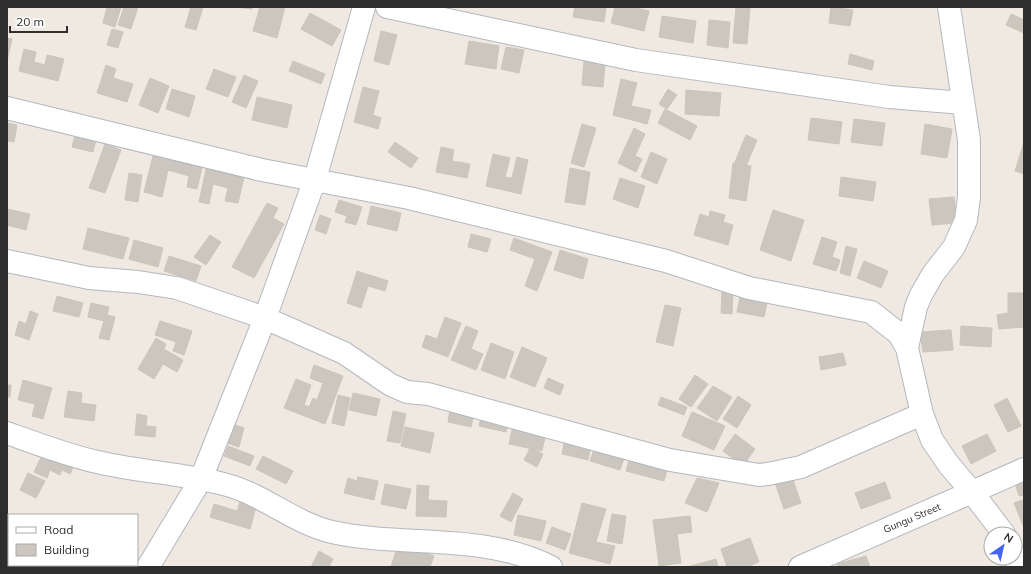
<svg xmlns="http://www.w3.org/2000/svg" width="1031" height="574" font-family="Mulish,sans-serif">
<rect width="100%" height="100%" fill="#efe9e1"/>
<path fill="#cbc7bf" stroke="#cbc5ba" d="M107 7H121L115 27 103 23Z
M124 7H138L131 29 118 25Z
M191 7H203L196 30 185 27Z
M235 7H252V9Z
M260 7H285L277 38 253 31Z
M575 7H606L604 22 573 17Z
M615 7H632L649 11 644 31 611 23Z
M736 7H750L747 44 733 43Z
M831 7 853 10 850 26 829 23Z
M310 13 341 30 332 46 301 29Z
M1011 14 1024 20V33L1006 25Z
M662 16 696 21 693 43 659 37Z
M709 20 730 22 728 48 707 45Z
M112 29 123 32 118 48 107 45Z
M381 31 397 35 389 65 374 61Z
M7 38 12 39 7 61Z
M469 41 499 46 496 69 465 64Z
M506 47 524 50 519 73 501 69Z
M24 49 36 52 34 62 45 65 47 55 64 59 58 81 19 71Z
M850 54 874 61 872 70 848 64Z
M293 61 325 74 321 84 289 71Z
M584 61 605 63 603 87 582 85Z
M106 65 116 69 113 78 133 84 127 102 97 93Z
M214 69 236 77 228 97 206 89Z
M244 75 258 81 246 108 232 102Z
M150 78 169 86 158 113 139 105Z
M621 79 637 83 631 106 651 110 647 124 613 115Z
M363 87 379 91 373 115 381 118 378 129 354 122Z
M172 89 195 96 189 117 166 109Z
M668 89 677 95 667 109 659 104Z
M686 90 721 93 719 116 685 114Z
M257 97 292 105 287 128 252 120Z
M665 109 697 126 690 140 658 123Z
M811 118 842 122 839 144 808 140Z
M854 119 885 123 882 146 851 142Z
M7 123 17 125 14 142 7 141Z
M582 124 596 128 584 167 571 163Z
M925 124 952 129 947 158 921 154Z
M634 128 645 134 635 156 642 159 636 172 618 163Z
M75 135 96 140 93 152 72 147Z
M746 135 757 140 744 171 733 167Z
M395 142 418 158 411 168 388 152Z
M1024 142V174L1015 171Z
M105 144 121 150 105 193 89 188Z
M441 147 454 150 452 161 470 164 467 178 436 172Z
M154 152 203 164 197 189 187 187 189 176 168 170 162 197 144 192Z
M651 152 667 159 657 184 641 177Z
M493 154 510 158 505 177 512 178 517 157 528 160 521 194 486 186Z
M733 163 751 166 746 201 729 198Z
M207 165 245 173 238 203 225 201 228 188 213 184 209 204 199 202Z
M570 168 590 172 585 205 565 202Z
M129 173 142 175 138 202 125 200Z
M841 177 876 182 873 201 839 196Z
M620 178 645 186 638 208 613 199Z
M954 197 957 223 932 225 929 199Z
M339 200 362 207 356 225 345 222 347 216 335 212Z
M267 203 278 208 273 218 284 224 254 278 232 267Z
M371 206 401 213 397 231 367 224Z
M7 209 30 214 26 230 7 225Z
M773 210 804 220 791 261 760 250Z
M710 211 725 215 723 222 733 225 728 245 694 235 700 214 709 217Z
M320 215 331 219 326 234 315 230Z
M88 228 129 238 123 259 83 249Z
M471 234 491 239 487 252 468 247Z
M210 235 221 242 206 265 194 257Z
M822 237 837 242 832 257 840 260 836 271 813 264Z
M514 238 552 252 537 291 525 286 535 259 510 250Z
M134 240 163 248 158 267 129 259Z
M846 246 857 249 850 276 840 273Z
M560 250 588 259 583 279 554 270Z
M169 256 201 266 196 281 164 271Z
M864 261 888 271 881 288 857 278Z
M357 271 388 281 385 291 368 286 361 308 347 303Z
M722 292 733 293 732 314 721 313Z
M1008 293H1024V327L999 329 997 315 1008 313Z
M57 296 83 303 79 317 53 311Z
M740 297 767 302 764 317 737 312Z
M91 303 109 307 107 315 115 317 109 340 99 338 104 321 88 317Z
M665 305 681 308 673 346 656 342Z
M30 311 38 314 29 340 15 335 19 321 26 324Z
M445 317 461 323 448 357 422 347 426 335 437 339Z
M160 321 192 331 184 355 173 351 176 342 155 335Z
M466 326 478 331 471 349 483 354 476 370 451 360Z
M961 326 992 328 991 347 960 345Z
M951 330 953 350 923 352 920 332Z
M156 338 166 344 164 349 183 360 177 372 163 364 154 379 138 369Z
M491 343 514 352 505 379 481 370Z
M522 347 547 358 535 387 510 377Z
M843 353 846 365 821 370 819 357Z
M314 365 343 376 325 424 284 408 296 379 311 385 304 405 309 407 313 398 317 400 323 383 310 378Z
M695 375 708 384 691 407 679 399Z
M548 378 564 385 560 395 544 388Z
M23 380 52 388 43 419 32 416 35 404 18 400Z
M7 385H11L10 397H7Z
M713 386 732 397 717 421 697 408Z
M68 391 82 393 81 403 96 405 94 421 64 417Z
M353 393 380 399 376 416 349 410Z
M338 395 350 398 344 426 332 423Z
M738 396 751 405 737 428 723 419Z
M661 397 687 407 684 415 658 405Z
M1007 398 1021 426 1008 432 994 405Z
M451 404 475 409 471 427 448 422Z
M393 411 406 414 400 443 387 441Z
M482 412 510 418 506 432 479 426Z
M692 412 725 426 714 450 682 436Z
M137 414 147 416 146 426 156 427 155 437 135 435Z
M514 421 547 428 542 451 509 444Z
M230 423 244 428 239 447 224 442Z
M405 427 434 433 430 453 401 446Z
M566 434 592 440 588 460 562 454Z
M735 434 755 449 743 466 723 451Z
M987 434 996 451 971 464 962 446Z
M596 443 626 453 620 470 590 461Z
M228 446 254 456 250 466 224 456Z
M530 448 543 454 537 467 524 460Z
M44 451 74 465 70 474 62 470 60 475 50 470 47 478 34 472Z
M631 453 669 463 664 481 626 471Z
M263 456 293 471 286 484 256 469Z
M790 471 801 503 784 509 773 477Z
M28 473 45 481 36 498 20 490Z
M1024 474V495L1019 496 1013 477Z
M358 477 378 481 374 500 344 493 348 478 357 481Z
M697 478 719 483 707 512 685 503Z
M885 482 891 498 861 509 855 493Z
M385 484 411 489 406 509 381 504Z
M417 485 429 486 428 500 447 501 446 517 416 516Z
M513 493 523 499 511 522 500 516Z
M242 495 258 500 250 529 210 517 214 504 237 511Z
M1022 500 1024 505V528L1014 503Z
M582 503 606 509 596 542 615 546 610 564 569 553Z
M612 514 626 516 622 544 607 541Z
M518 515 546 521 541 541 514 535Z
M690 516 692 532 677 534 681 563 659 566 653 520Z
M552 527 571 534 565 550 546 543Z
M750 538 759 562 746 567H727L721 549Z
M398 544 434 556 430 567H391Z
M319 551 333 559 329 567H311Z
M866 556 870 567H838L837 564Z
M716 559 718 567H687Z"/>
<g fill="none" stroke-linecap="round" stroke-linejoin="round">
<g stroke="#b4b7c1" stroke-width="24">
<path id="minor" d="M387 7 636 60 889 97 963 103
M7 108 262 170 409 198 666 261 749 288 871 312 899 334 907 348 922 414 932 440 949 465 972 492 1004 534
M7 261 89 278 138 282 177 288 265 318 344 353 391 385 407 392 428 394 670 460 759 475 768 474 801 467 922 414
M907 348 916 307 921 295 933 274 954 247 966 220 969 197V140L949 7
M7 433C35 443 64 454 93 461 137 472 183 473 227 485 264 495 294 523 332 532 404 548 483 532 551 567
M1015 556 1018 567
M148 567 201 479 265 318 315 179 364 7
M800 567 972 492 1024 469"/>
</g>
<use href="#minor" stroke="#fff" stroke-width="22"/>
</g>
<g text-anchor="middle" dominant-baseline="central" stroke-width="3" stroke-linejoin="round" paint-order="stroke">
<g font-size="10" fill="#2e2e2e" stroke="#fff">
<text transform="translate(912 518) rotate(-23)">Gungu Street</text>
</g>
</g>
<rect width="1031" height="574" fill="none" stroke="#2e2e2e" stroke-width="16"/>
<rect x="8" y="514" width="130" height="52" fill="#ffffff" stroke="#ababab"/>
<rect x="16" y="527" width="20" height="6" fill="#ffffff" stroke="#ababab"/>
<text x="44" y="534" font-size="12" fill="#2e2e2e">Road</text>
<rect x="16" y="544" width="20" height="12" fill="#cbc7bf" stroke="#ababab"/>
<text x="44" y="554" font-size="12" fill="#2e2e2e">Building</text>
<g transform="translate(1003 546) rotate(34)"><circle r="19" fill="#ffffff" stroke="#ababab"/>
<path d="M0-3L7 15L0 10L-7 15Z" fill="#4264fb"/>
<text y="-6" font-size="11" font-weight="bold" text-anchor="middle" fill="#2e2e2e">N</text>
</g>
<path d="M10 26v6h57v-6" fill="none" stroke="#2e2e2e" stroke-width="2"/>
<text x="16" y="26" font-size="12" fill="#2e2e2e" stroke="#ffffff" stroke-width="3" paint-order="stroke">20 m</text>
</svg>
